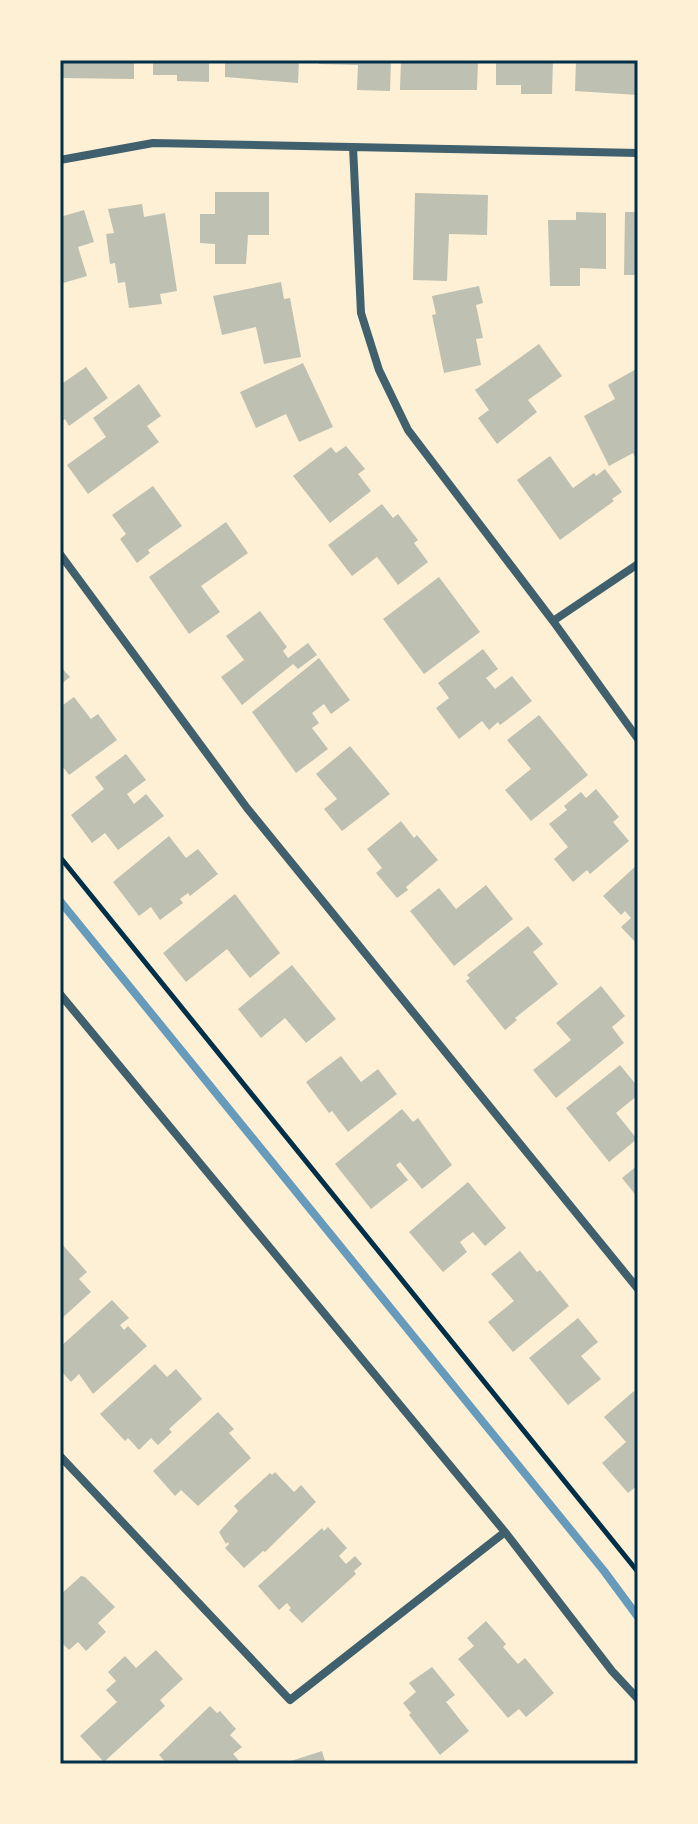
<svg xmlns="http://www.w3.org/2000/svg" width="698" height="1824" font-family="Mulish,sans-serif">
<rect width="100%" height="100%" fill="#fdf0d5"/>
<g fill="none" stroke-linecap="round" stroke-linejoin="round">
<path stroke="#669bbc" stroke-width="8" d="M60 901 604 1571 638 1617"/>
</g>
<path fill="#bec0b2" d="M60 60H134V79L60 78Z
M153 60H209V82L177 81V75H153Z
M225 60H299L298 83 225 77Z
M319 60H391L390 91 357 90 358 65 319 64Z
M401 60H478L477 90H400Z
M496 60H553L552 94H521V85H496Z
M576 60H638V95L575 91Z
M215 192H269V235H248L246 264H215V244L200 243V214H215Z
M415 193 488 195 487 235 449 234 447 281 413 280Z
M142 204 144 217 165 213 177 291 160 294 162 304 129 308 125 282 118 283 115 263 110 264 106 234 114 233 108 209Z
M84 210 94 242 78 247 87 276 60 284V217Z
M576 212 606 213V269L580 268V286H550L548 220H576Z
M625 212H638V275H624Z
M281 282 284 299 290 298 301 357 264 364 256 327 222 335 213 296Z
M479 286 483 303 476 305 483 338 476 339 481 365 444 373 432 315 436 314 432 296Z
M539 344 562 376 528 400 537 412 497 444 478 418 489 410 475 390Z
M303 363 333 427 299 442 286 414 256 428 240 392Z
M86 367 108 398 69 426 65 419 60 423V385Z
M638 368V455L635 457 633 453 609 466 584 416 615 399 608 385Z
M139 384 161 416 147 426 159 442 88 494 67 465 106 437 93 418Z
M346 446 365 469 358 474 371 491 330 523 293 476 331 447 336 453Z
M550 456 573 488 594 473 596 476 605 469 622 492 612 499 614 501 560 540 517 480Z
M153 486 182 526 148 550 150 553 137 563 120 539 126 534 112 515Z
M382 504 393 518 398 514 418 540 414 543 428 562 398 585 377 557 352 576 328 545Z
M226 522 248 553 201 586 220 612 189 634 149 577Z
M439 577 480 632 424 674 383 619Z
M260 611 287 647 283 651 288 658 308 643 317 655 298 669 293 664 242 705 221 677 244 660 226 636Z
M483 649 498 669 486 678 495 689 512 676 532 701 500 725 498 722 489 730 482 721 459 739 436 708 449 698 438 683Z
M319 658 350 700 331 714 324 704 312 713 319 723 312 728 328 749 296 773 252 712Z
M60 666 70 677 60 685Z
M74 697 91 719 98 714 117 740 69 775 60 763V707Z
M539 715 588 775 531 821 505 790 531 769 507 740Z
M350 746 390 794 342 831 324 809 337 799 316 774Z
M126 754 146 780 127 794 134 804 146 794 164 816 118 850 105 833 92 843 71 815 104 789 95 777Z
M596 789 619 817 613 822 629 841 590 874 587 870 573 882 554 859 568 847 549 824 567 810 564 806 581 792 586 798Z
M401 821 414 838 417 835 438 860 406 887 408 890 397 898 376 873 382 868 367 849Z
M169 836 186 858 198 849 218 874 190 896 188 893 180 899 183 903 160 920 151 907 139 916 113 882Z
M638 864V945L621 927 631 918 625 911 621 915 603 896Z
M486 885 513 919 454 966 410 911 439 888 456 909Z
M235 894 280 953 250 978 227 949 186 982 163 953Z
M528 926 543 944 533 952 558 984 515 1018 517 1020 505 1030 466 981 470 978 467 975Z
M292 965 336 1019 306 1043 285 1018 261 1038 238 1009Z
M601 986 625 1016 612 1027 624 1043 556 1098 533 1070 571 1040 556 1023Z
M341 1056 361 1082 378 1069 397 1094 348 1132 332 1111 329 1113 306 1082Z
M620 1065 638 1087V1095L616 1113 637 1139 609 1162 566 1108Z
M402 1109 413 1122 418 1118 452 1165 422 1189 400 1162 396 1165 408 1180 371 1209 335 1164Z
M638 1165V1198L622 1178Z
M468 1182 506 1228 485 1246 473 1232 460 1242 467 1252 443 1272 409 1232Z
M60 1242 87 1272 79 1279 91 1292 60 1320Z
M520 1251 537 1272 540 1270 569 1306 513 1352 488 1322 514 1301 491 1274Z
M112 1300 129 1318 120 1325 124 1330 128 1326 147 1346 93 1394 79 1374 71 1382 60 1370V1347Z
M578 1318 598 1342 581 1356 601 1379 568 1405 529 1358Z
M155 1364 167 1377 176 1369 202 1399 169 1429 172 1432 158 1445 151 1438 139 1450 128 1438 125 1441 100 1414Z
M634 1391 638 1396V1485L628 1493 602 1463 626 1442 604 1417Z
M218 1412 234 1429 229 1433 251 1458 198 1506 181 1490 175 1496 153 1471Z
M275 1472 294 1492 301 1485 316 1502 265 1552 263 1551 244 1568 225 1548 229 1544 228 1542 226 1544 219 1532 238 1511 234 1506 270 1473 272 1475Z
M328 1527 347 1548 339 1556 346 1564 355 1556 362 1564 354 1571 356 1574 302 1623 289 1610 291 1608 287 1603 279 1610 258 1586 322 1528 324 1531Z
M81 1576 85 1577 115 1607 98 1623 106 1632 86 1651 78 1642 69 1650 60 1641V1595Z
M486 1621 506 1644 503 1647 518 1664 525 1658 554 1693 526 1717 519 1709 508 1718 458 1659 474 1646 467 1638Z
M156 1650 183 1679 160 1700 165 1706 104 1762 80 1736 117 1702 106 1690 116 1681 108 1672 125 1656 136 1668Z
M432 1667 455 1695 446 1702 469 1731 440 1755 409 1715 411 1713 403 1703 416 1692 409 1683Z
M210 1706 217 1713 220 1711 236 1729 230 1735 242 1747 233 1754 242 1764H167L159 1755Z
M322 1751 326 1764H292L291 1761Z"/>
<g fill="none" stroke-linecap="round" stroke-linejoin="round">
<path stroke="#003049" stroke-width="5" d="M60 857 638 1572"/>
<path stroke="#3f606c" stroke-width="8" d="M353 147 361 313 379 370 408 430 553 621 638 739
M60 160 153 143 638 153
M60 554 247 808 638 1289
M553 621 638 564
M60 994 505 1532 612 1671 638 1699
M60 1456 290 1700 505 1532"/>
</g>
<rect width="698" height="1824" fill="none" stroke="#fdf0d5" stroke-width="124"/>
<rect x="62" y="62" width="574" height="1700" fill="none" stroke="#003049" stroke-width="3"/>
</svg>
